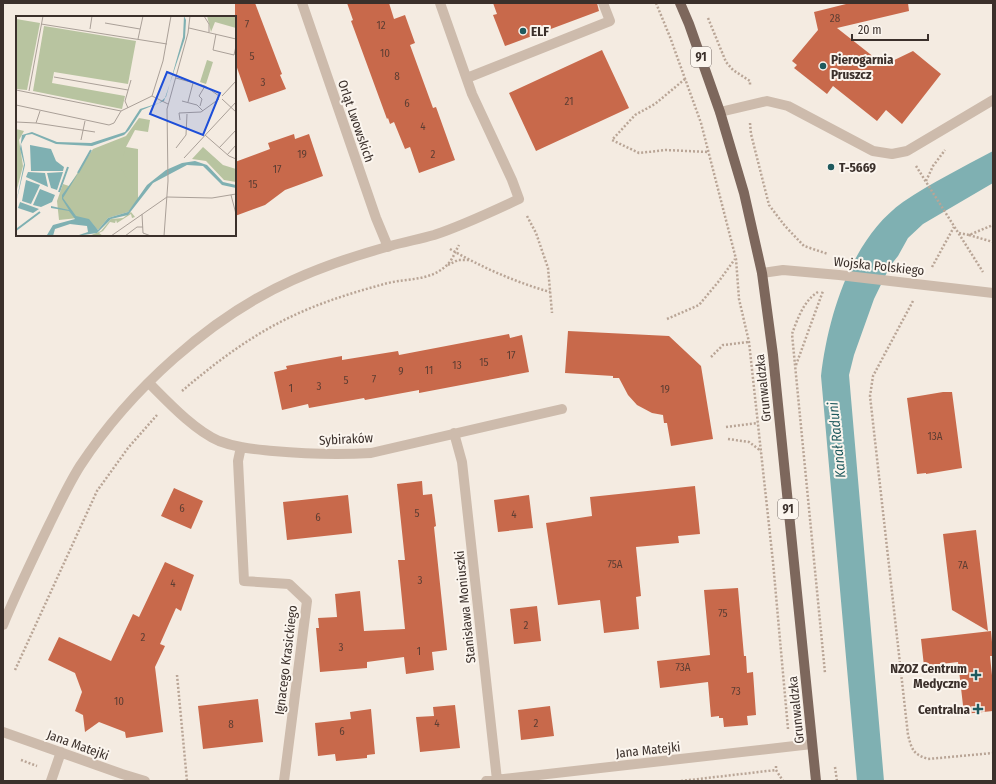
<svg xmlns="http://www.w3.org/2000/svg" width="996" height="784" font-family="'Fira Sans Condensed',sans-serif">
<rect width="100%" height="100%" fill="#f4ebe1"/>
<path fill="#7fb0b2" d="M993 151V183L923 224 908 238 898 256 890 266 874 299 854 355 849 375 884 781H857L821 376C828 316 851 239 903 202 931 183 963 167 993 151Z"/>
<path fill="#c8694b" d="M235 3H255L282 74 280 75 286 89 249 102 235 62Z
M347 3H389L394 19 405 15 415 43 410 45 433 108 436 107 455 160 419 173 410 147 405 149 394 122 390 124 388 118 387 119 354 29 351 21 353 20Z
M493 3H597L599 11 505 46 493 15 497 14Z
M850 3H908L909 11 837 28 884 65 913 51 941 74 902 124 886 110 877 121 833 86 827 94 794 68 797 65 792 61 818 30 814 12Z
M602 50 629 108 536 151 509 93Z
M294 134 295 139 309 134 323 176 285 190 265 205 235 216V162L270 149 268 143Z
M568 331 669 336 701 366 713 439 671 446 667 423H664L663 415 652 413 637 405 628 395 619 378H613V376L565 373Z
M509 334 510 338 522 335 529 372 419 393V390L365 400 364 398 309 408 308 404 282 410 274 372 287 369 286 366 342 356V360L398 351 399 355Z
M943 392H952L962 468 926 474V473L917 474 907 398Z
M422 481 423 495 432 494 436 526 434 527 447 650 432 652 434 670 406 674 404 657 367 662V668L320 672 316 628H319L318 618 337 617 335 594 360 591 364 631 405 629 398 560H405L397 484Z
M695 486 700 534 678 536 679 543 636 547 641 596 636 597 639 629 604 633 600 600 558 605 546 523 592 516 590 497Z
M174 488 203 501 191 529 161 516Z
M348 495 352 533 287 540 283 502Z
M529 495 533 528 498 532 494 500Z
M976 530 988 631 952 610 943 534Z
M165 562 194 575 181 611 176 608 160 644 165 646 155 667 163 732 126 738 125 732 99 722 85 732 83 715 75 711 82 692 75 673 48 660 59 637 111 661 133 614 139 617Z
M738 588 744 656H746L747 673 753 672 756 715 747 716 748 725 724 727 723 718H719V716L711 717 708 682 660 688 657 661 710 655 704 590Z
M537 606 541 641 514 644 510 609Z
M991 631 993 653V656H990L993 685V711L964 714 958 662 924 666 921 639Z
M258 699 263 742 203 749 198 706Z
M455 705 460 748 420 752 416 717 434 716 433 707Z
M550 706 554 736 521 740 518 710Z
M371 709 375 754 367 755V758L336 761 335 754 318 756 315 723 351 719 350 712Z"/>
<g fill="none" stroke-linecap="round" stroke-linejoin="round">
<path stroke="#b9a596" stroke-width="2.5" stroke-dasharray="2 2" stroke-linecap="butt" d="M656 3 670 37 701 123 736 259 739 299 749 342 773 562 788 729
M708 18 726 62 733 70 750 81V86
M685 79 655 104 635 115 612 140 639 153 666 150 708 152
M750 123 751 134 769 205 785 226 804 246 828 254
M916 166 983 272
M926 181 933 166 945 150
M527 216 536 233 548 268 552 313
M959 233 969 235 993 225
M969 235 993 242
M450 249C481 267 515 282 550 292
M448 265 458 260H469
M932 267 954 227
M818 292C804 300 797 320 792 334L825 673
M913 301 873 376 870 396 908 735C912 750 913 754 928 759L993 753
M667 319 699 305 719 281 735 259
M711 357 723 345 749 342
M796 365 823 291
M182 391C217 361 256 332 299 313 328 300 358 291 388 283 409 278 429 281 446 266 452 261 455 252 459 245
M726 427 758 423
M728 439 749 442 761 451
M15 670 97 491 128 448 157 415
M177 675 187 781
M21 760 37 766
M776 766V770L783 781
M835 767 837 781
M681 781 776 770"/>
<path stroke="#cdbbac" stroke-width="10" d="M302 3 376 218 388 247
M467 78 610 21 603 3
M720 112 767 101 788 106 873 151 892 154 907 151 993 100
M762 273 783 270 839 275 993 293
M149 383C168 402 194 430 219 441 237 448 255 449 273 451 306 454 338 455 371 453L562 409
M454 433 462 462 497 780
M241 447 238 461 244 581 289 584 307 601 284 781
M3 625C17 591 33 558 49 525 59 505 68 485 80 466 130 390 210 317 293 280 324 266 357 255 390 246 404 242 420 239 434 235 464 225 491 212 519 199L512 180 472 94 440 3
M3 732 122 774 145 781
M51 781 61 752
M486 781 812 744"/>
<path stroke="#7d675c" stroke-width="10" d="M680 3 689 24 720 112 744 193 762 273 773 355 816 781"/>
</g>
<g fill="#1f5a5e" stroke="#fbf5ee" stroke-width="1.5">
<circle cx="523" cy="31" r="4"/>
<circle cx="823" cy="66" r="4"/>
<circle cx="831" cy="167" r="4"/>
<path d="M974 669h4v4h4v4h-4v4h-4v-4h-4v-4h4z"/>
<path d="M976 703h4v4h4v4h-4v4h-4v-4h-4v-4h4z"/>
</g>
<g text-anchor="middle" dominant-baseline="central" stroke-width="4" stroke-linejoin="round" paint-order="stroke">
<g font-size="11" fill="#5e3e33">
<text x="835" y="18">28</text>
<text x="247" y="24">7</text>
<text x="381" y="25">12</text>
<text x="385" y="53">10</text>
<text x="252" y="56">5</text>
<text x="397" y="76">8</text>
<text x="263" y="82">3</text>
<text x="569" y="101">21</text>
<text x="407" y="103">6</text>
<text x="423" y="126">4</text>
<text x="302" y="154">19</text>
<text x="433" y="154">2</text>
<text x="277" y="169">17</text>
<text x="253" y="184">15</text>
<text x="511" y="355">17</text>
<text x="484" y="362">15</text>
<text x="457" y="365">13</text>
<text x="429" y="370">11</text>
<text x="401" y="371">9</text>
<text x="374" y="379">7</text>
<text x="346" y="380">5</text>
<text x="319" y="386">3</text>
<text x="291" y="388">1</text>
<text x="665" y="389">19</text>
<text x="935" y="436">13A</text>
<text x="182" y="508">6</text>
<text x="417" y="513">5</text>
<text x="514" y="514">4</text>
<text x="318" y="517">6</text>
<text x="615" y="564">75A</text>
<text x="963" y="565">7A</text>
<text x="420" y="580">3</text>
<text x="173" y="583">4</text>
<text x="723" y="613">75</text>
<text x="526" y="625">2</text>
<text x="143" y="637">2</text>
<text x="341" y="647">3</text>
<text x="419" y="651">1</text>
<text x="683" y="667">73A</text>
<text x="736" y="691">73</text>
<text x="119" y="701">10</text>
<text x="437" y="723">4</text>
<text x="536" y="723">2</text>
<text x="231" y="724">8</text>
<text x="342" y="731">6</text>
</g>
<g fill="#fbf5ee" stroke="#756b66" stroke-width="1">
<rect x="691" y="47" width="20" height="20" rx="3"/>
<rect x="778" y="499" width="20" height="20" rx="3"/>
</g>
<g font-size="12" font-weight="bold" fill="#3b302b">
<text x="701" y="57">91</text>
<text x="788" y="509">91</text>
</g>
<g font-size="13" font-weight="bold" fill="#3b302b" stroke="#fbf5ee" text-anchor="start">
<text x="531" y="31">ELF</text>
<text x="831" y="59">Pierogarnia<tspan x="831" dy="15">Pruszcz</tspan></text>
<text x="839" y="167">T-5669</text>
<text x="967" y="668" text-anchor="end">NZOZ Centrum<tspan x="967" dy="15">Medyczne</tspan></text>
<text x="970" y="709" text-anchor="end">Centralna</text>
</g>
<g font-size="13" fill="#3b302b" stroke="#fbf5ee">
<text transform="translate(356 121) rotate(71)">Orląt Lwowskich</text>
<text transform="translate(879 266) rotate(6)">Wojska Polskiego</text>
<text transform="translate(763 388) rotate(-96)">Grunwaldzka</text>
<text transform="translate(346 439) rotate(-3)">Sybiraków</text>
<text transform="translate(465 607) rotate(-96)">Stanisława Moniuszki</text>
<text transform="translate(286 660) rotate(-83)">Ignacego Krasickiego</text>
<text transform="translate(796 710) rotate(-96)">Grunwaldzka</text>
<text transform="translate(78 745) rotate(20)">Jana Matejki</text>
<text transform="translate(648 750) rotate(-6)">Jana Matejki</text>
</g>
<g font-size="14" font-style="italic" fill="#1f5a5e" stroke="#fbf5ee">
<text transform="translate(837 440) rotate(-96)">Kanał Raduni</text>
</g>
</g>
<g transform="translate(16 16)">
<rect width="220" height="220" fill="#f4ebe1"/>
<path d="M191 0H220V12L199 6 195 16ZM191 44 197 46 190 68 184 66ZM123 102 134 104 132 116 119 114 110 131 122 133V184L112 196 92 202 82 214 74 205 62 202 43 204 41 185 47 168 53 170 77 133 110 120ZM0 113 8 115 3 124 7 150 0 177ZM115 196 119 201 116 202 115 198 101 207 100 204 99 207 94 206 87 215 83 217 87 220H73L85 215 95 203 107 202Z" fill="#b8c4a0"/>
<path d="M109 132 122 134V179L102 148 107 143Z" fill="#b8c4a0"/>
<path d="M0 3 24 7 11 74 0 73Z" fill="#b8c4a0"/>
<path d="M28 10 120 25 112 68 38 56 36 67 109 80 106 93 17 75ZM187 131 207 149 220 153V166L208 164 190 145 176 143Z" fill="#b8c4a0"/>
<path d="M168 0 170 4 169 22 148 85 126 94 113 114 108 119 76 130 40 128 16 118 10 119 5 128 9 149 0 187 8 148 4 133 6 119 16 116 41 126 75 127 109 116 124 93 143 87 150 81 167 21ZM14 129 35 133 40 145 48 151 47 155H15ZM179 145 191 149 207 166 220 169V172L206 169 187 150 171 149 137 167 112 199 95 203 81 217 60 220 72 216 71 210 54 208 39 213 37 220H8L31 219 37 209 59 203 53 195 35 192V190L53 194 46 183V179L63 156 47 182 60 200 73 203 82 214 92 202 112 196 131 169 150 154 166 147ZM12 156 29 157 32 171 10 161ZM47 156 41 174 35 172 31 157ZM10 164 24 169 15 188 6 185ZM24 173 39 179 36 186 25 191 17 189ZM4 186 23 193 17 197 2 192Z" fill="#7fb0b2"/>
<path fill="none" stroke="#7fb0b2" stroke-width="2" d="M62 157 75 134M43 176 52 151M0 214 24 196"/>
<path fill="none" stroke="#aaa098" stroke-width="1" d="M188 0 193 8V16M89 7 124 13M25 8 151 28M173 12 220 23M74 13 76 0M200 18 197 34 218 39 220 30M122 23 127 0M38 61 112 74M160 62 189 70 203 80M0 74 105 95M13 75 27 0M136 80 147 45 155 0M136 80 152 88M206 80 220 65M206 83 220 96M166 85 181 89 187 95M172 86 177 67M0 89 93 109 98 107 105 95 136 80M184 90 186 83 183 80 189 70M112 92 109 85 115 64M164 104 163 97 185 96 203 83M0 106 20 107 24 95M20 107 79 116M189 119 213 140 220 143M65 124 69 105M160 132 170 119 171 98M203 132 220 114M211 139 220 129M168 142 220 86M215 179 220 198M151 181 196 182 220 178M126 198 127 217 135 220M95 220 151 181M109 220 121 211H127M148 220 152 165 151 93 172 17 174 0"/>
<path fill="#1d4ed8" fill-opacity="0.15" stroke="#1d4ed8" stroke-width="2" d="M151 56 204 77 187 119 134 98Z"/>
<rect width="220" height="220" fill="none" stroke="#3b302b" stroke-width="2"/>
</g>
<rect width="996" height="784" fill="none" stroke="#3b302b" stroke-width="8"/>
<path d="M852 34v6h76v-6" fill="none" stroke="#3b302b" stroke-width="2"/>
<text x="858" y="34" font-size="12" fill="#3b302b" stroke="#fbf5ee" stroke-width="3" paint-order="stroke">20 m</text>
</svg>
